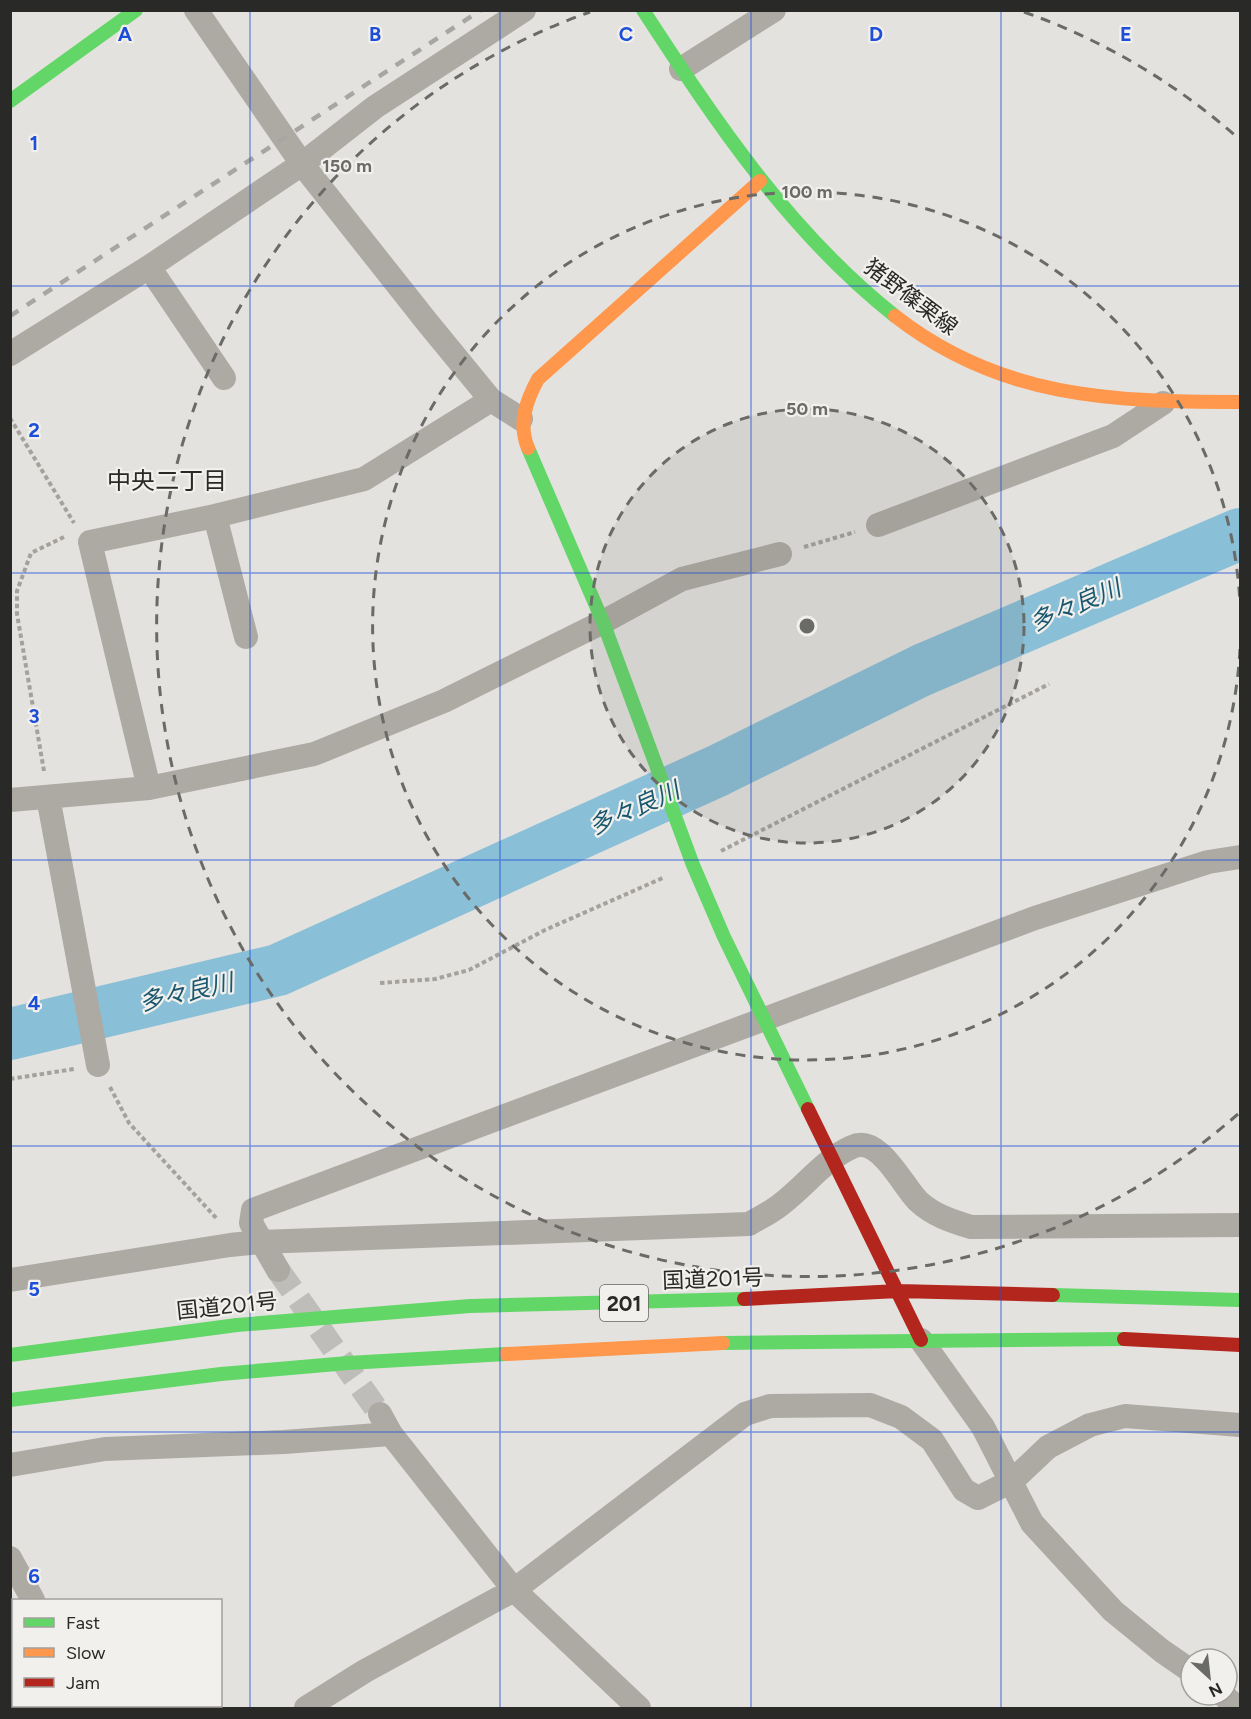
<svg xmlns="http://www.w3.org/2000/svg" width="1251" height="1719" font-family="Figtree,'Noto Sans JP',sans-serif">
<rect width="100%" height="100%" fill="#e4e2df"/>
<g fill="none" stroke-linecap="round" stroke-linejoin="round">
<path stroke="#89bfd7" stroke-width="52" d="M10 1034 278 970 717 771 922 670 1240 534"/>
<path stroke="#bfbdba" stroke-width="24" stroke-dasharray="24 12" stroke-linecap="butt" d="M278 1270 380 1414"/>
<path stroke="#a5a29e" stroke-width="4" stroke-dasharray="4.5 3" stroke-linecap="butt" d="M10 418 74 523
M804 547 855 532
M44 771 17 614V591L31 553 64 537
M721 851 1049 684
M380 983 435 979 469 970 545 930 665 877
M10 1079 74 1069
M110 1087 129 1123 218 1220"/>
<path stroke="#adaaa3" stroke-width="24" d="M196 10 302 164 427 322 491 400 521 419
M681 69 774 10
M149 267 224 378
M10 354 149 267 302 164 375 107 524 10
M215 516 246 637
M878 525 1113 436 1163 403
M149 788 90 542 215 516 364 479 491 400
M48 797 98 1065
M10 800 149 788 314 754 444 701 603 622 682 579 780 554
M278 1270 251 1223 253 1210 1035 918 1208 862 1240 857
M10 1280 230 1245 260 1242 749 1224C757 1219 766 1215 773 1210 801 1192 821 1161 852 1147 879 1134 902 1185 918 1201 933 1215 951 1221 971 1227L1240 1225
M921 1340 983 1427 1032 1523 1113 1611 1162 1651 1191 1671
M380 1414 391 1434 514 1590 639 1708
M10 1465 105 1449 284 1442 391 1434
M10 1558 33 1600
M1223 1695 1238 1708
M89 1706 91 1708
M306 1708 365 1671 514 1590 745 1414 770 1406 870 1405 901 1417 932 1440 964 1490 978 1498 1012 1481 1048 1447 1090 1425 1125 1416 1240 1425"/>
<path stroke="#63d668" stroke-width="14" d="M643 10C716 122 789 232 895 316
M10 101 136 10
M528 448 603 622 693 865 724 937 808 1109
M1053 1295 1240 1300
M723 1343 1124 1339
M10 1355 237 1325 470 1306 744 1299
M10 1400 221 1374 348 1363 506 1354"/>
<path stroke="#ff974d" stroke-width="14" d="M895 316C1000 398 1112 402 1240 402
M528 448C518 424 526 401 538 379L760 181
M506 1354 723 1343"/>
<path stroke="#b3261e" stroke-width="14" d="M808 1109 921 1340
M744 1299 898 1291 1053 1295
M1124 1339 1240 1345"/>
<path stroke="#a8a6a3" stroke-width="4.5" stroke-dasharray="10 10" stroke-linecap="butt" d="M10 316 481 10"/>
</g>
<path fill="none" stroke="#1d4ed8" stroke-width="1.5" stroke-opacity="0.55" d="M250 10V1708M500 10V1708M751 10V1708M1001 10V1708M10 286H1240M10 573H1240M10 860H1240M10 1146H1240M10 1432H1240"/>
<circle cx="807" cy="626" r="217" fill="#6a6a67" fill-opacity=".12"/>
<g fill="none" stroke="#6a6a67" stroke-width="3" stroke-dasharray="10 8">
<circle cx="807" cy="626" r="217"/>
<path d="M1240 649A434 434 0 1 1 1240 603"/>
<path d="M1238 1114A651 651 0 1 1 590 12M1024 12A651 651 0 0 1 1238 138"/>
</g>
<g text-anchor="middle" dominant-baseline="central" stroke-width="4.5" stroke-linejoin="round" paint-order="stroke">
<rect fill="#f2f0ec" stroke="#656562" stroke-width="1.5" x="600" y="1285" width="48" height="36" rx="4.5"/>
<g font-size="21" font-weight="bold" fill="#292927">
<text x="624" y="1303">201</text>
</g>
<g font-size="22" fill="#292927" stroke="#f2f0ec">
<text transform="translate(911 297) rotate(37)">猪野篠栗線</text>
<text transform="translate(713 1279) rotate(-2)">国道201号</text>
<text transform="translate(227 1306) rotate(-6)">国道201号</text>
</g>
<g font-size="24" fill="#2a2925" stroke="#f2f0ec">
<text x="167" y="480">中央二丁目</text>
</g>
<g font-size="24" font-style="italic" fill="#19576f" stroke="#f2f0ec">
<text transform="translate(1075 605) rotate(-23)">多々良川</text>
<text transform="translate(634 808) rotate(-24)">多々良川</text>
<text transform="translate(186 992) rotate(-13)">多々良川</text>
</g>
</g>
<g font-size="20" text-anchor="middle" font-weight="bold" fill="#1d4ed8" stroke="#f2f0ec" stroke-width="4.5" stroke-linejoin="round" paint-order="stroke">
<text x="125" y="41">A</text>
<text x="375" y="41">B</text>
<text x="626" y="41">C</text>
<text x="876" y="41">D</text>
<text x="1126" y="41">E</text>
<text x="34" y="150">1</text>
<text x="34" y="437">2</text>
<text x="34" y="723">3</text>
<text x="34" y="1010">4</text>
<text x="34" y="1296">5</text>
<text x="34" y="1583">6</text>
</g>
<circle cx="807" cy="626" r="9" fill="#6a6a67" stroke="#f2f0ec" stroke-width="3"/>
<g font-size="18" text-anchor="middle" font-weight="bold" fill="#6a6a67" stroke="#f2f0ec" stroke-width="4.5" stroke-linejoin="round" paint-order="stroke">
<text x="347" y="172">150 m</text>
<text x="807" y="198">100 m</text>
<text x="807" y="415">50 m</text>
</g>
<rect width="1251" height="1719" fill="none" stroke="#292927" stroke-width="24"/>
<rect x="12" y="1599" width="210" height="108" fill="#f2f0ec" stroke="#a2a09d" stroke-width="1.5"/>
<rect x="24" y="1618" width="30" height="9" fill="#63d668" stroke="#a2a09d" stroke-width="1.5"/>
<text x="66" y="1629" font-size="18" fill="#292927">Fast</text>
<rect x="24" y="1648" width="30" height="9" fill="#ff974d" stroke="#a2a09d" stroke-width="1.5"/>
<text x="66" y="1659" font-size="18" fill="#292927">Slow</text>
<rect x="24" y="1678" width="30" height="9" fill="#b3261e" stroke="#a2a09d" stroke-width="1.5"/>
<text x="66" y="1689" font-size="18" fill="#292927">Jam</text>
<g transform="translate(1209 1677) rotate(153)"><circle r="28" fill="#f2f0ec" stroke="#a2a09d" stroke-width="1.5"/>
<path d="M0-4.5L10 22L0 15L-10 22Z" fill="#6a6a67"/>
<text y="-9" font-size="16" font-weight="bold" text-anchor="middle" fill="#292927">N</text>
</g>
</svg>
